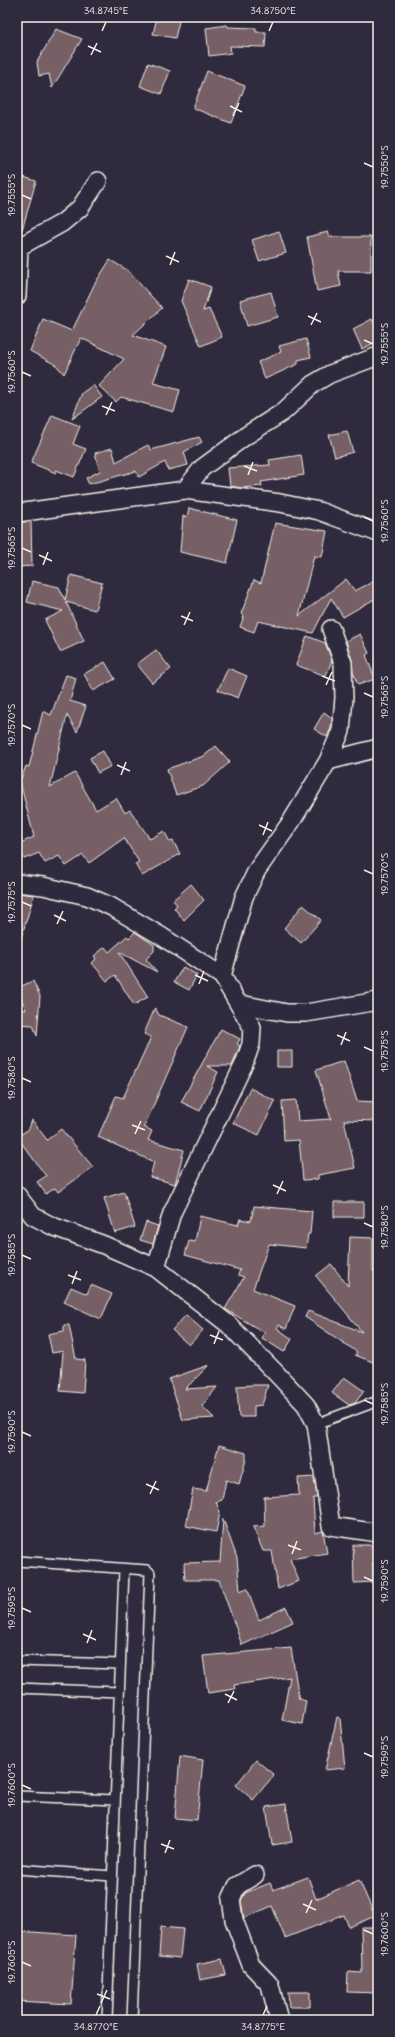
<svg xmlns="http://www.w3.org/2000/svg" width="395" height="2037" font-family="Delius,sans-serif">
<rect width="100%" height="100%" fill="#2f2a3d"/>
<filter id="ink" filterUnits="userSpaceOnUse"><feTurbulence type="fractalNoise" baseFrequency=".025" numOctaves="2"/><feDisplacementMap in="SourceGraphic" scale="8" xChannelSelector="R" yChannelSelector="G"/><feConvolveMatrix kernelMatrix="1 2 1 2 8 2 1 2 1" color-interpolation-filters="sRGB"/></filter>
<g filter="url(#ink)">
<path fill="#765e65" stroke="#f4f1e8" d="M157 17H180L175 38 153 34Z
M227 25 228 27 256 28V32H266L265 47 230 46 231 53 209 56 206 28Z
M56 29 82 39 52 88 49 74 39 76 37 62Z
M148 63 170 71 161 94 140 86Z
M207 71 245 86 231 123 193 108Z
M17 175 36 181 22 230H17Z
M279 231 286 253 259 261 252 240Z
M328 232 330 237H371V271H338L341 286 317 291 307 237Z
M110 260 127 270 162 308 133 335 166 347 153 383 180 390 174 412 121 397 116 402 99 386 124 359 81 338 64 374 56 365 30 351 43 319 72 331 94 285Z
M189 279 211 287 203 311 209 309 222 337 201 346 181 301Z
M271 292 278 317 247 326 240 300Z
M372 319 378 332V341L362 349 353 329Z
M306 339 311 357 298 360V364L265 379 258 362 281 352 279 346Z
M93 385 102 397 72 419 82 393Z
M52 415 80 426 73 444 86 449 74 477 56 470V473L31 463Z
M347 431 353 452 335 457 329 435Z
M199 437 202 442 184 452 188 465 168 470 165 462 139 477 136 471 89 484 86 478 100 471 95 453 112 448 116 462 148 445 151 450Z
M301 455 304 475 261 482 262 486 242 488 230 486 228 468 270 465 269 460Z
M189 508 237 520 227 563 180 552 183 516 187 517Z
M31 521 32 566 17 567V523Z
M275 523 327 531 322 557 314 556 299 616 346 579 355 591 378 579V597L343 617 331 598 313 633 258 621 254 632 240 627 244 616 241 614 254 580 261 583Z
M71 575 102 583 95 610 66 602 84 641 60 652 45 620 63 611 27 602 32 581 59 587 65 600Z
M360 634 369 653 366 655 375 679 358 685 353 672 352 660 346 641Z
M307 636 325 643 332 660 326 676 296 665Z
M156 650 171 669 152 683 137 664Z
M105 662 115 679 93 691 84 674Z
M228 668 247 676 238 698 218 690Z
M66 675 76 678 70 701 86 706 77 732 67 715 50 787 75 773 96 810 116 798 125 813 130 810 150 839 164 831 170 842 173 841 180 854 142 876 135 864 139 862 124 838 89 863 83 855 66 866 59 856 45 863 39 853 24 859 18 844 34 837 20 782 26 766 29 767 43 711 51 715Z
M324 712 332 718 331 728 327 737 314 729Z
M216 746 230 762 203 786 176 795 167 769 204 756Z
M103 751 111 766 98 773 90 758Z
M191 884 204 900 184 920 174 908 177 905 173 900Z
M17 893 34 895 21 938 17 937Z
M303 905 321 920 301 943 284 928Z
M135 932 154 945V951L146 959 157 972 119 952 148 997 134 1005 115 975 107 981 92 963 96 959 94 956 105 947 109 952 127 936 129 938Z
M183 967 197 975 189 990 174 982Z
M33 981 40 996 37 1036 33 1025 17 1024V1009L26 1010 17 988Z
M155 1008 159 1015 188 1027 144 1127 152 1131 148 1140 184 1150 175 1184 150 1177 154 1162 98 1137 116 1096 123 1098 151 1037 144 1034Z
M221 1029 240 1039 237 1044 240 1046 232 1066H207L218 1072 200 1111 181 1102Z
M277 1051H292V1067H277Z
M344 1061 357 1101 378 1102V1121L344 1120 355 1168 318 1175V1179L303 1180 299 1140 284 1141 282 1101 296 1100 298 1121 331 1119 316 1070Z
M250 1088 275 1101 259 1135 233 1123Z
M32 1120 47 1140 61 1129 93 1167 58 1192 55 1188 46 1194 37 1182 46 1176 17 1137 29 1129Z
M124 1192 135 1227 115 1233 104 1198Z
M334 1202H364V1217H334Z
M254 1206 312 1211 310 1234H308L306 1248 269 1244 253 1289 295 1306 286 1329 279 1325 277 1328 292 1339 284 1352 262 1338 265 1333 225 1309 244 1277 238 1275 240 1270 185 1255 189 1241 195 1242 200 1216 238 1225 240 1219 251 1221Z
M146 1222 158 1226 153 1244 140 1240Z
M350 1237 373 1238V1271H378V1364L355 1355 357 1352 305 1317 308 1311 362 1332 316 1276 331 1264 348 1286Z
M91 1285 112 1294 101 1319 64 1302 71 1287 87 1294Z
M186 1315 203 1330 189 1345 172 1330Z
M64 1325H69L76 1359 85 1360 83 1393 60 1391 63 1351 52 1353 48 1334 64 1331Z
M209 1365 185 1389 217 1387 202 1406 214 1418 183 1420 169 1379Z
M344 1377 364 1391 355 1403 349 1405 332 1393Z
M253 1385H268L262 1405 254 1406V1417H239L237 1386Z
M219 1445 246 1453V1460L239 1484 226 1480 222 1500 216 1502 220 1512 216 1532 186 1526 193 1489 206 1491Z
M314 1477 317 1498H313L315 1533 323 1531 327 1553 290 1559 299 1581 278 1589 272 1551H263L253 1527 265 1526 264 1497 299 1495 298 1478Z
M223 1519 237 1558 240 1591 247 1588 259 1620 286 1607 293 1622 242 1645 219 1580H185L184 1563 220 1562Z
M353 1545H372L373 1582 354 1583Z
M291 1648 299 1699 306 1701 302 1724 282 1720 290 1677 234 1685 235 1689 208 1693 203 1656Z
M337 1717 340 1718 345 1768 325 1770Z
M180 1756 203 1760 197 1820 175 1818Z
M256 1760 274 1775 253 1800 236 1785Z
M286 1804 292 1842 272 1845 266 1807Z
M308 1877 316 1899 359 1880 375 1916 349 1927 344 1915 285 1938 272 1906 244 1918 241 1901 245 1893 270 1883 273 1890Z
M161 1927 183 1929 180 1958 159 1956Z
M361 1927H375L378 1993 347 1992 348 1972 362 1973Z
M17 1931 76 1935 71 2004 17 2001Z
M222 1959 226 1975 200 1980 197 1964Z
M288 1992H310V2007H289Z"/>
<g fill="none" stroke-linecap="round" stroke-linejoin="round">
<g stroke="#f4f1e8" stroke-width="12">
<path id="lane" d="M316 1424 378 1401
M17 1561 147 1570 150 1573 132 2020
M17 1661 120 1664
M17 1688 119 1692
M17 1796 115 1800
M17 1869 112 1876
M107 2020 124 1569"/>
</g>
<g stroke="#f4f1e8" stroke-width="20">
<path id="street" d="M17 296 19 247 62 223 80 208 98 181
M185 490 202 468 247 435 283 412 313 384 330 374 378 356
M17 513 185 490 280 503 319 511 378 533
M328 761 378 748
M17 883 43 886 87 896 112 907 161 936 222 976 252 1027 251 1044 244 1064 172 1213 156 1268
M222 976 244 897 257 870 291 822 328 761 341 731 344 698 343 663 331 629
M240 1004 287 1013H306L378 1001
M17 1195 33 1216 52 1226 104 1245 156 1268 228 1324 276 1373 306 1405 316 1424 331 1526 378 1533
M255 1875 237 1886 231 1899 234 1920 251 1965 270 1985 279 2020"/>
</g>
<use href="#lane" stroke="#2f2a3d" stroke-width="9"/>
<use href="#street" stroke="#2f2a3d" stroke-width="17"/>
</g>
</g>
<path fill="none" stroke="#f4f1e8" stroke-width="1.5" d="M102 31 106 22M269 31 273 22M88 46 101 52M91 55 97 43M230 106 242 112M233 116 239 103M364 163 373 167M22 195 31 199M166 256 179 262M170 265 175 252M308 316 321 322M311 325 317 313M364 340 373 344M22 372 31 376M102 406 115 411M106 415 112 402M244 466 257 471M248 475 253 462M364 517 373 521M22 548 31 552M39 555 52 561M43 565 48 552M181 616 193 621M184 625 190 612M322 676 335 681M326 685 332 672M364 693 373 697M22 725 31 729M117 765 130 771M121 775 126 762M259 825 272 831M263 835 268 822M364 870 373 874M22 902 31 906M54 915 66 921M57 924 63 911M195 975 208 981M199 984 204 971M337 1035 350 1041M341 1045 346 1032M364 1047 373 1051M22 1078 31 1082M132 1125 145 1130M135 1134 141 1121M273 1185 286 1191M277 1194 283 1181M364 1223 373 1227M22 1255 31 1259M68 1275 81 1280M72 1284 77 1271M210 1335 223 1340M214 1344 219 1331M364 1400 373 1404M22 1432 31 1436M146 1484 159 1490M150 1494 156 1481M288 1545 301 1550M292 1554 297 1541M364 1577 373 1581M22 1608 31 1612M83 1634 96 1640M87 1643 92 1630M225 1694 237 1700M228 1703 234 1691M364 1753 373 1757M22 1785 31 1789M161 1844 174 1849M165 1853 170 1840M303 1904 316 1910M306 1913 312 1900M364 1930 373 1934M22 1962 31 1966M97 1994 110 1999M101 2003 107 1990M96 2015 100 2006M263 2015 267 2006"/>
<rect width="395" height="2037" fill="none" stroke="#2f2a3d" stroke-width="44"/>
<rect x="22" y="22" width="351" height="1993" fill="none" stroke="#f4f1e8" stroke-width="1.5"/>
<g font-size="10" text-anchor="middle" fill="#f4f1e8">
<text x="106" y="14">34.8745°E</text>
<text x="273" y="14">34.8750°E</text>
<text transform="translate(384 167) rotate(-90)" y="4">19.7550°S</text>
<text transform="translate(11 195) rotate(-90)" y="4">19.7555°S</text>
<text transform="translate(384 344) rotate(-90)" y="4">19.7555°S</text>
<text transform="translate(11 372) rotate(-90)" y="4">19.7560°S</text>
<text transform="translate(384 521) rotate(-90)" y="4">19.7560°S</text>
<text transform="translate(11 548) rotate(-90)" y="4">19.7565°S</text>
<text transform="translate(384 697) rotate(-90)" y="4">19.7565°S</text>
<text transform="translate(11 725) rotate(-90)" y="4">19.7570°S</text>
<text transform="translate(384 874) rotate(-90)" y="4">19.7570°S</text>
<text transform="translate(11 902) rotate(-90)" y="4">19.7575°S</text>
<text transform="translate(384 1051) rotate(-90)" y="4">19.7575°S</text>
<text transform="translate(11 1078) rotate(-90)" y="4">19.7580°S</text>
<text transform="translate(384 1227) rotate(-90)" y="4">19.7580°S</text>
<text transform="translate(11 1255) rotate(-90)" y="4">19.7585°S</text>
<text transform="translate(384 1404) rotate(-90)" y="4">19.7585°S</text>
<text transform="translate(11 1432) rotate(-90)" y="4">19.7590°S</text>
<text transform="translate(384 1581) rotate(-90)" y="4">19.7590°S</text>
<text transform="translate(11 1608) rotate(-90)" y="4">19.7595°S</text>
<text transform="translate(384 1757) rotate(-90)" y="4">19.7595°S</text>
<text transform="translate(11 1785) rotate(-90)" y="4">19.7600°S</text>
<text transform="translate(384 1934) rotate(-90)" y="4">19.7600°S</text>
<text transform="translate(11 1962) rotate(-90)" y="4">19.7605°S</text>
<text x="96" y="2030">34.8770°E</text>
<text x="263" y="2030">34.8775°E</text>
</g>
</svg>
